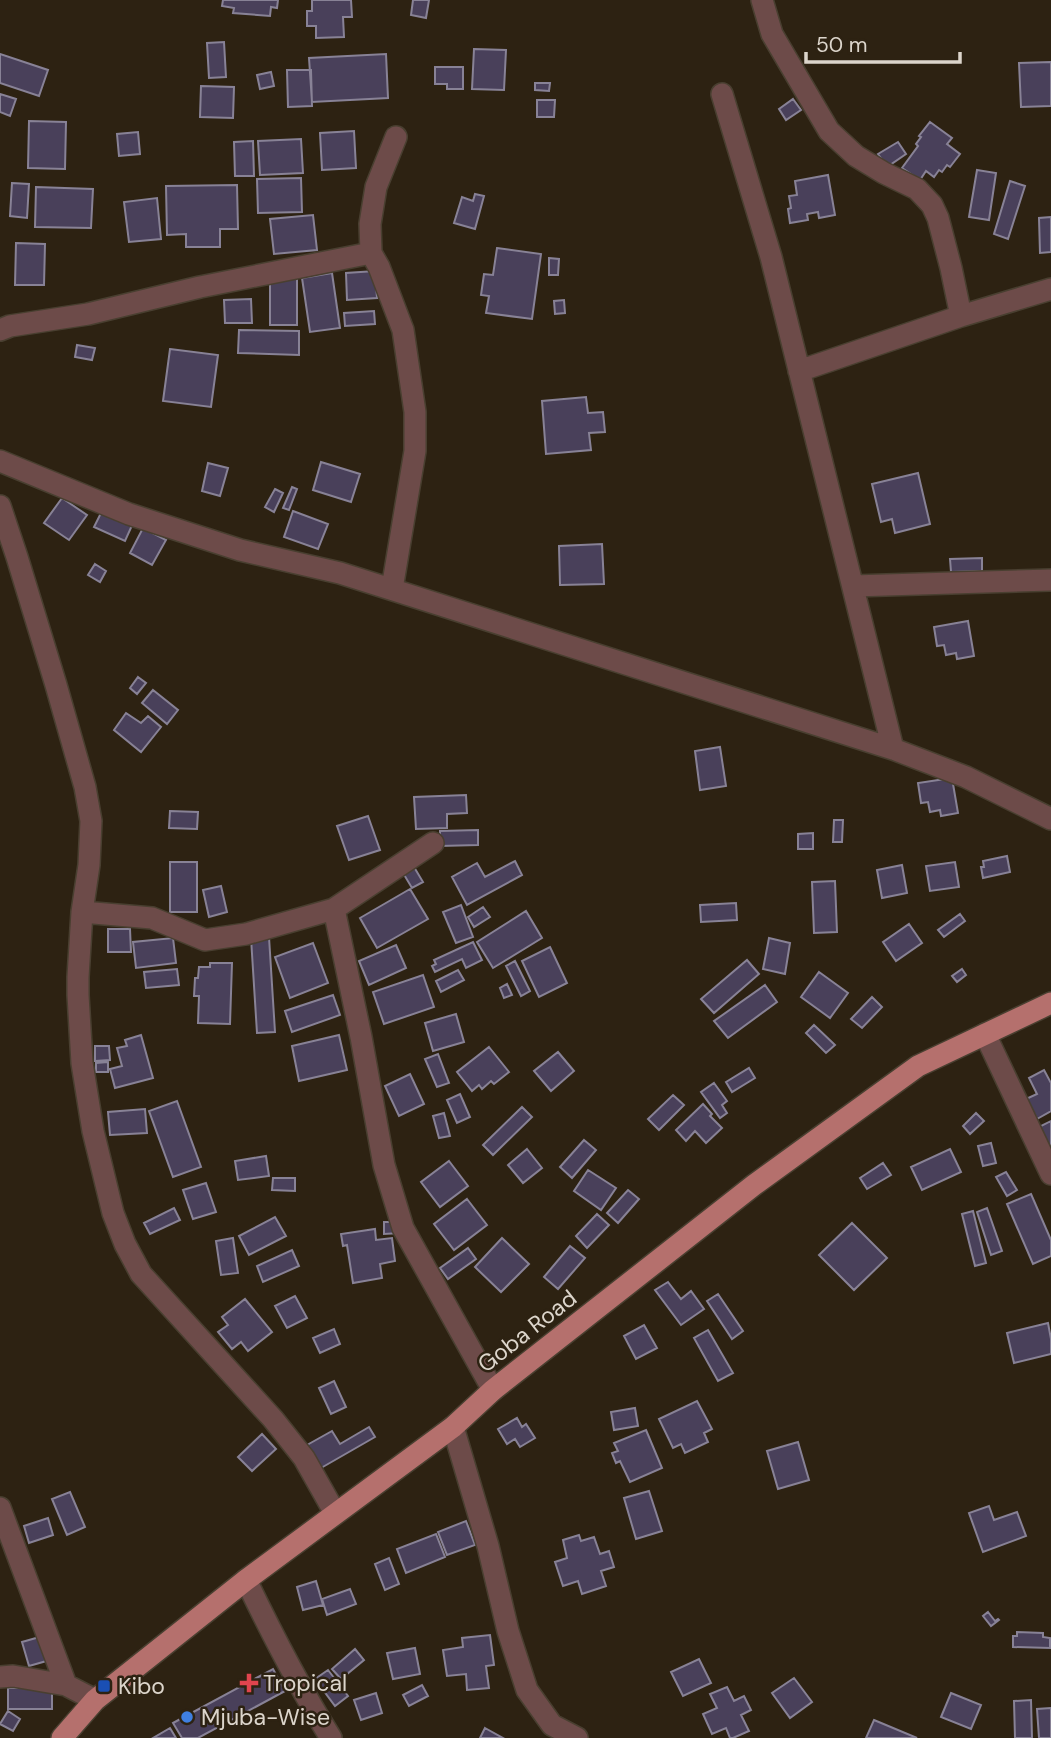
<svg xmlns="http://www.w3.org/2000/svg" width="1051" height="1738" font-family="'DM Sans',sans-serif">
<rect width="100%" height="100%" fill="#2d2212"/>
<path fill="#49405a" stroke="#888296" stroke-width="2" d="M223 0H278L277 8 271 7 270 16 233 13 234 8 222 6Z
M312 0H351L352 17H343L344 37 316 38V26H307V11H312Z
M413 0H429L426 18 411 15Z
M224 42 226 77 209 78 207 43Z
M474 49 506 50 504 90 472 89Z
M0 54 48 70 39 96 0 83Z
M386 54 388 98 312 102 309 58Z
M1051 62V106L1021 107 1019 63Z
M435 67H463V89H447V84H435Z
M287 70H311L312 106 288 107Z
M271 72 274 86 260 89 257 75Z
M535 83H550L549 91 535 90Z
M201 86 234 87 233 118 200 117Z
M0 94 16 99 10 116 0 112Z
M793 99 801 110 786 120 779 109Z
M537 100H555L554 117H537Z
M29 121 66 122 65 169 28 168Z
M930 122 952 138 947 144 960 154 950 167 947 165 942 172 939 170 934 177 926 171 920 180 902 168 918 146 916 144 921 137 919 136Z
M354 131 356 168 322 170 320 133Z
M138 132 140 154 119 156 117 134Z
M301 139 303 173 260 175 258 141Z
M253 141 254 176H235L234 142Z
M898 142 906 154 887 167 878 154Z
M977 170 996 173 989 220 969 217Z
M828 175 835 215 819 218 818 212 807 214 808 220 790 223 788 209 791 208 789 196 797 195 795 181Z
M301 178 302 212 258 213 257 179Z
M1010 181 1025 186 1008 239 994 234Z
M12 183 29 184 27 218 10 216Z
M237 185 238 229H220V247H186V234L167 235 166 186Z
M36 187 93 189 91 228 35 227Z
M475 194 484 196 475 229 454 223 462 197 473 201Z
M157 198 161 239 129 242 124 202Z
M313 215 317 250 274 254 270 219Z
M1051 217V252L1040 253 1039 218Z
M16 243 45 244 44 285H15Z
M497 248 541 254 532 319 486 313 489 296 481 295 484 274 493 275Z
M549 258 559 259 558 275H549Z
M375 271 377 298 347 300 346 273Z
M332 273 340 328 310 332 302 278Z
M270 279H297V325H270Z
M251 299 252 323H225L224 300Z
M564 300 565 313 555 314 554 301Z
M374 311 375 324 345 326 344 313Z
M239 330 299 331V355L238 353Z
M77 345 95 348 92 360 75 357Z
M170 349 218 355 211 407 163 401Z
M586 397 588 413 603 412 605 432 589 433 591 450 546 454 542 401Z
M321 462 360 474 351 502 313 490Z
M208 463 228 468 220 496 202 491Z
M918 473 930 524 895 533 892 519 881 522 872 484Z
M292 487 297 489 289 510 283 508Z
M275 489 283 493 274 512 265 507Z
M62 498 87 515 69 540 44 523Z
M104 507 134 521 125 541 94 527Z
M293 511 328 524 318 549 284 537Z
M143 528 166 540 152 565 130 553Z
M602 544 604 584 560 585 559 546Z
M982 558V571L951 572 950 559Z
M95 564 106 571 100 582 88 575Z
M968 621 974 656 957 659 956 653 946 655 944 645 937 646 934 627Z
M138 677 146 683 137 694 130 688Z
M153 690 178 710 167 724 142 703Z
M126 713 141 723 148 716 161 727 141 752 114 730Z
M720 747 726 786 700 790 695 751Z
M952 778 958 813 941 816 940 810 930 812 928 802 921 803 918 783Z
M466 795 467 813 447 814V828L416 829 414 797Z
M170 811 198 812 197 829 169 828Z
M368 816 380 850 349 860 337 826Z
M834 820H843L842 842H833Z
M478 830V845L440 846V831Z
M813 833V849H798V834Z
M1007 856 1010 872 983 878 981 867H984L983 861Z
M515 861 522 875 467 905 452 877 477 863 485 877Z
M170 862H197V912H170Z
M955 862 959 887 930 891 926 866Z
M902 865 907 893 882 898 877 870Z
M414 867 423 882 412 888 403 873Z
M835 881 837 932 814 933 812 882Z
M221 886 227 912 209 917 203 890Z
M410 889 428 919 377 948 360 918Z
M736 903 737 920 701 922 700 905Z
M461 905 473 937 456 943 443 912Z
M483 907 490 917 474 927 468 917Z
M526 911 542 938 493 968 477 942Z
M960 914 965 921 944 937 938 930Z
M909 924 922 943 896 961 883 942Z
M108 929H130L131 952H108Z
M269 937 275 1032 257 1033 251 938Z
M173 938 176 963 136 968 133 942Z
M769 938 790 943 785 974 763 969Z
M473 942 482 960 466 968 462 959 435 972 432 966 436 964 434 960Z
M313 943 328 983 290 998 275 957Z
M396 945 406 968 369 985 359 961Z
M550 947 567 983 539 997 522 961Z
M747 960 759 974 714 1013 701 999Z
M515 961 530 991 521 996 506 966Z
M210 963H232L230 1024 198 1023 199 996H194L195 978H198L199 967H210Z
M177 969 179 985 146 988 144 972Z
M962 969 966 975 957 982 952 976Z
M458 970 464 980 441 992 436 981Z
M819 972 848 993 830 1018 801 997Z
M423 975 434 1007 384 1024 373 992Z
M507 984 512 995 504 998 500 988Z
M765 985 777 1002 728 1038 714 1021Z
M333 995 340 1015 292 1032 285 1011Z
M872 997 882 1007 862 1028 851 1019Z
M456 1014 464 1042 433 1051 425 1023Z
M814 1025 835 1045 826 1053 806 1033Z
M141 1035 153 1078 115 1088 110 1069 122 1066 117 1048 127 1046 125 1040Z
M339 1035 347 1070 299 1081 292 1046Z
M95 1046H109L110 1060 95 1061Z
M489 1047 509 1072 494 1084 491 1081 482 1089 479 1085 472 1091 457 1072Z
M558 1052 574 1071 551 1091 534 1071Z
M438 1054 449 1083 437 1087 425 1059Z
M108 1062V1072H96V1063Z
M749 1068 755 1078 732 1092 726 1082Z
M1044 1070 1051 1083V1111L1037 1119 1026 1099 1037 1094 1029 1078Z
M410 1074 424 1104 399 1116 385 1086Z
M714 1083 727 1101 722 1105 727 1113 720 1118 701 1092Z
M460 1094 470 1117 457 1123 447 1100Z
M673 1095 684 1105 659 1130 648 1119Z
M177 1101 201 1167 173 1177 149 1111Z
M703 1104 712 1114 710 1116 722 1128 706 1143 695 1131 686 1141 676 1130Z
M522 1107 532 1117 493 1155 483 1145Z
M145 1109 147 1133 110 1135 108 1112Z
M444 1113 450 1136 439 1138 433 1116Z
M976 1113 984 1121 970 1134 963 1126Z
M1051 1121V1155L1037 1128Z
M584 1140 596 1150 572 1178 560 1167Z
M991 1143 996 1163 983 1166 978 1146Z
M527 1149 542 1168 523 1183 508 1165Z
M950 1149 961 1172 922 1190 911 1167Z
M266 1156 269 1176 238 1180 235 1161Z
M449 1161 468 1186 440 1207 421 1182Z
M883 1163 891 1175 867 1189 860 1178Z
M588 1170 616 1188 601 1210 574 1191Z
M1006 1172 1017 1190 1007 1196 996 1177Z
M273 1178H295V1191L272 1190Z
M206 1183 216 1212 193 1219 183 1190Z
M628 1190 639 1199 618 1223 607 1213Z
M1031 1194 1051 1240V1256L1033 1264 1007 1204Z
M467 1199 487 1225 454 1250 434 1224Z
M174 1208 180 1220 150 1234 144 1223Z
M987 1208 1002 1251 991 1255 977 1212Z
M973 1211 986 1263 975 1266 962 1214Z
M597 1214 609 1225 587 1248 576 1236Z
M275 1217 286 1236 249 1255 239 1236Z
M384 1222H400V1233L384 1234Z
M852 1223 887 1258 854 1290 819 1255Z
M375 1229 376 1240 392 1238 395 1261 380 1264 382 1278 353 1283 347 1245 343 1246 341 1234Z
M233 1238 238 1273 221 1275 216 1241Z
M502 1238 529 1264 501 1292 475 1267Z
M570 1246 585 1258 558 1289 544 1277Z
M468 1248 476 1259 448 1279 440 1268Z
M292 1250 299 1266 263 1282 257 1266Z
M668 1282 681 1299 691 1291 704 1309 681 1325 655 1290Z
M718 1294 743 1331 732 1339 707 1301Z
M295 1296 307 1318 287 1328 275 1306Z
M245 1299 272 1332 248 1351 241 1342 232 1349 218 1332 228 1325 222 1317Z
M1048 1323 1051 1339V1354L1014 1363 1007 1333Z
M644 1325 657 1348 636 1359 624 1336Z
M334 1329 340 1344 320 1353 313 1338Z
M708 1330 733 1373 718 1381 694 1338Z
M334 1381 346 1407 331 1414 319 1388Z
M697 1401 712 1429 704 1433 708 1442 685 1453 681 1444 673 1448 659 1419Z
M635 1408 638 1426 614 1430 611 1412Z
M517 1418 522 1427 526 1424 535 1438 520 1447 515 1439 507 1444 498 1429Z
M369 1427 375 1437 321 1468 307 1445 332 1431 340 1444Z
M646 1430 662 1468 630 1482 620 1461 616 1463 612 1453 618 1451 614 1443Z
M262 1434 276 1449 252 1471 238 1457Z
M798 1442 809 1480 778 1489 767 1451Z
M649 1491 662 1531 636 1539 624 1498Z
M70 1492 85 1527 67 1535 52 1499Z
M989 1506 994 1520 1017 1512 1026 1536 983 1552 969 1513Z
M48 1518 53 1535 29 1543 24 1526Z
M466 1521 475 1545 447 1555 438 1532Z
M436 1534 445 1557 406 1573 397 1549Z
M579 1535 581 1541 594 1537 600 1554 609 1551 614 1567 601 1571 606 1586 582 1594 578 1581 563 1586 555 1562 567 1558 563 1540Z
M389 1558 399 1584 385 1590 375 1564Z
M316 1581 323 1605 303 1610 297 1587Z
M350 1589 356 1604 327 1615 322 1599Z
M988 1612 995 1621 998 1619 999 1620 991 1626 983 1616Z
M1017 1632 1043 1633V1637L1050 1638V1648L1013 1647V1636H1017Z
M490 1635 494 1665 486 1666 489 1688 467 1690 466 1674 447 1676 443 1650 463 1647 462 1638Z
M43 1636 50 1660 29 1666 22 1642Z
M415 1648 420 1674 393 1679 387 1653Z
M355 1649 364 1660 341 1679 332 1669Z
M699 1659 711 1683 683 1696 671 1672Z
M273 1669 285 1691 198 1738H182L173 1723Z
M328 1670 348 1696 335 1706 315 1679Z
M794 1678 812 1702 790 1718 772 1693Z
M422 1685 428 1696 409 1706 403 1695Z
M727 1687 734 1701 744 1696 751 1710 741 1715 749 1731 733 1738H730L726 1728 712 1734 703 1714 717 1708 710 1694Z
M8 1688H52V1709H8Z
M376 1693 382 1713 361 1720 354 1700Z
M951 1693 981 1705 971 1729 941 1717Z
M1031 1700 1032 1738H1015L1014 1701Z
M1051 1708V1738H1039L1037 1709Z
M8 1711 20 1719 13 1731 0 1724Z
M874 1720 917 1738H866Z
M170 1728 176 1738H153Z
M485 1728 503 1738H480Z"/>
<g fill="none" stroke-linecap="round" stroke-linejoin="round">
<g stroke="#493f30" stroke-width="24">
<path id="minor" d="M762 0 772 34 829 131 856 156 884 173 917 189 932 205 938 218 951 268 961 316
M722 94 771 257 893 749
M0 330 10 326 88 314 200 287 371 253
M799 371 961 316 1051 289
M0 461 129 514 240 550 340 573 893 749 966 777 1051 819
M0 506 17 557 56 685 85 787 91 821 89 865 82 912 78 977V995L82 1063 93 1131 113 1213 125 1244 141 1274 273 1419 304 1458 335 1513
M853 586 1051 580
M392 589 415 451V412L403 330 379 267 371 253 370 224 376 187 396 137
M334 909 361 1037 384 1165 403 1228 493 1390
M82 912 152 918 205 940 246 934 334 909 433 843
M985 1034 1051 1174
M453 1427 488 1546 508 1631 527 1690 552 1725 577 1738
M0 1508 66 1685
M246 1580C272 1634 299 1687 331 1738
M0 1677 13 1676 66 1685 95 1700"/>
</g>
<g stroke="#493f30" stroke-width="24">
<path id="major" d="M62 1738 95 1700 246 1580 453 1427 493 1390 754 1185 918 1066 1051 1003"/>
</g>
<use href="#minor" stroke="#6d4b49" stroke-width="21"/>
<use href="#major" stroke="#b5706d" stroke-width="21"/>
</g>
<path fill="#e0444e" stroke="#2d2212" stroke-width="2.5" d="M245.5 1672.5h7v7h7v7h-7v7h-7v-7h-7v-7h7z"/>
<rect fill="#1a4fb4" stroke="#2d2212" stroke-width="2.5" x="97" y="1679" width="14" height="14" rx="3.5"/>
<circle fill="#3f7fe0" stroke="#2d2212" stroke-width="2.5" cx="187" cy="1717" r="7"/>
<g text-anchor="middle" dominant-baseline="central" stroke-width="5" stroke-linejoin="round" paint-order="stroke">
<g font-size="23" fill="#dcd5cb" stroke="#2d2212">
<text transform="translate(527 1331) rotate(-38)">Goba Road</text>
</g>
<g font-size="23" fill="#dcd5cb" stroke="#2d2212" text-anchor="start">
<text x="263" y="1683">Tropical</text>
<text x="118" y="1686">Kibo</text>
<text x="201" y="1717">Mjuba-Wise</text>
</g>
</g>
<path d="M806 52v10h154v-10" fill="none" stroke="#dcd5cb" stroke-width="3.5"/>
<text x="816" y="52" font-size="21" fill="#dcd5cb" stroke="#2d2212" stroke-width="5" paint-order="stroke">50 m</text>
</svg>
